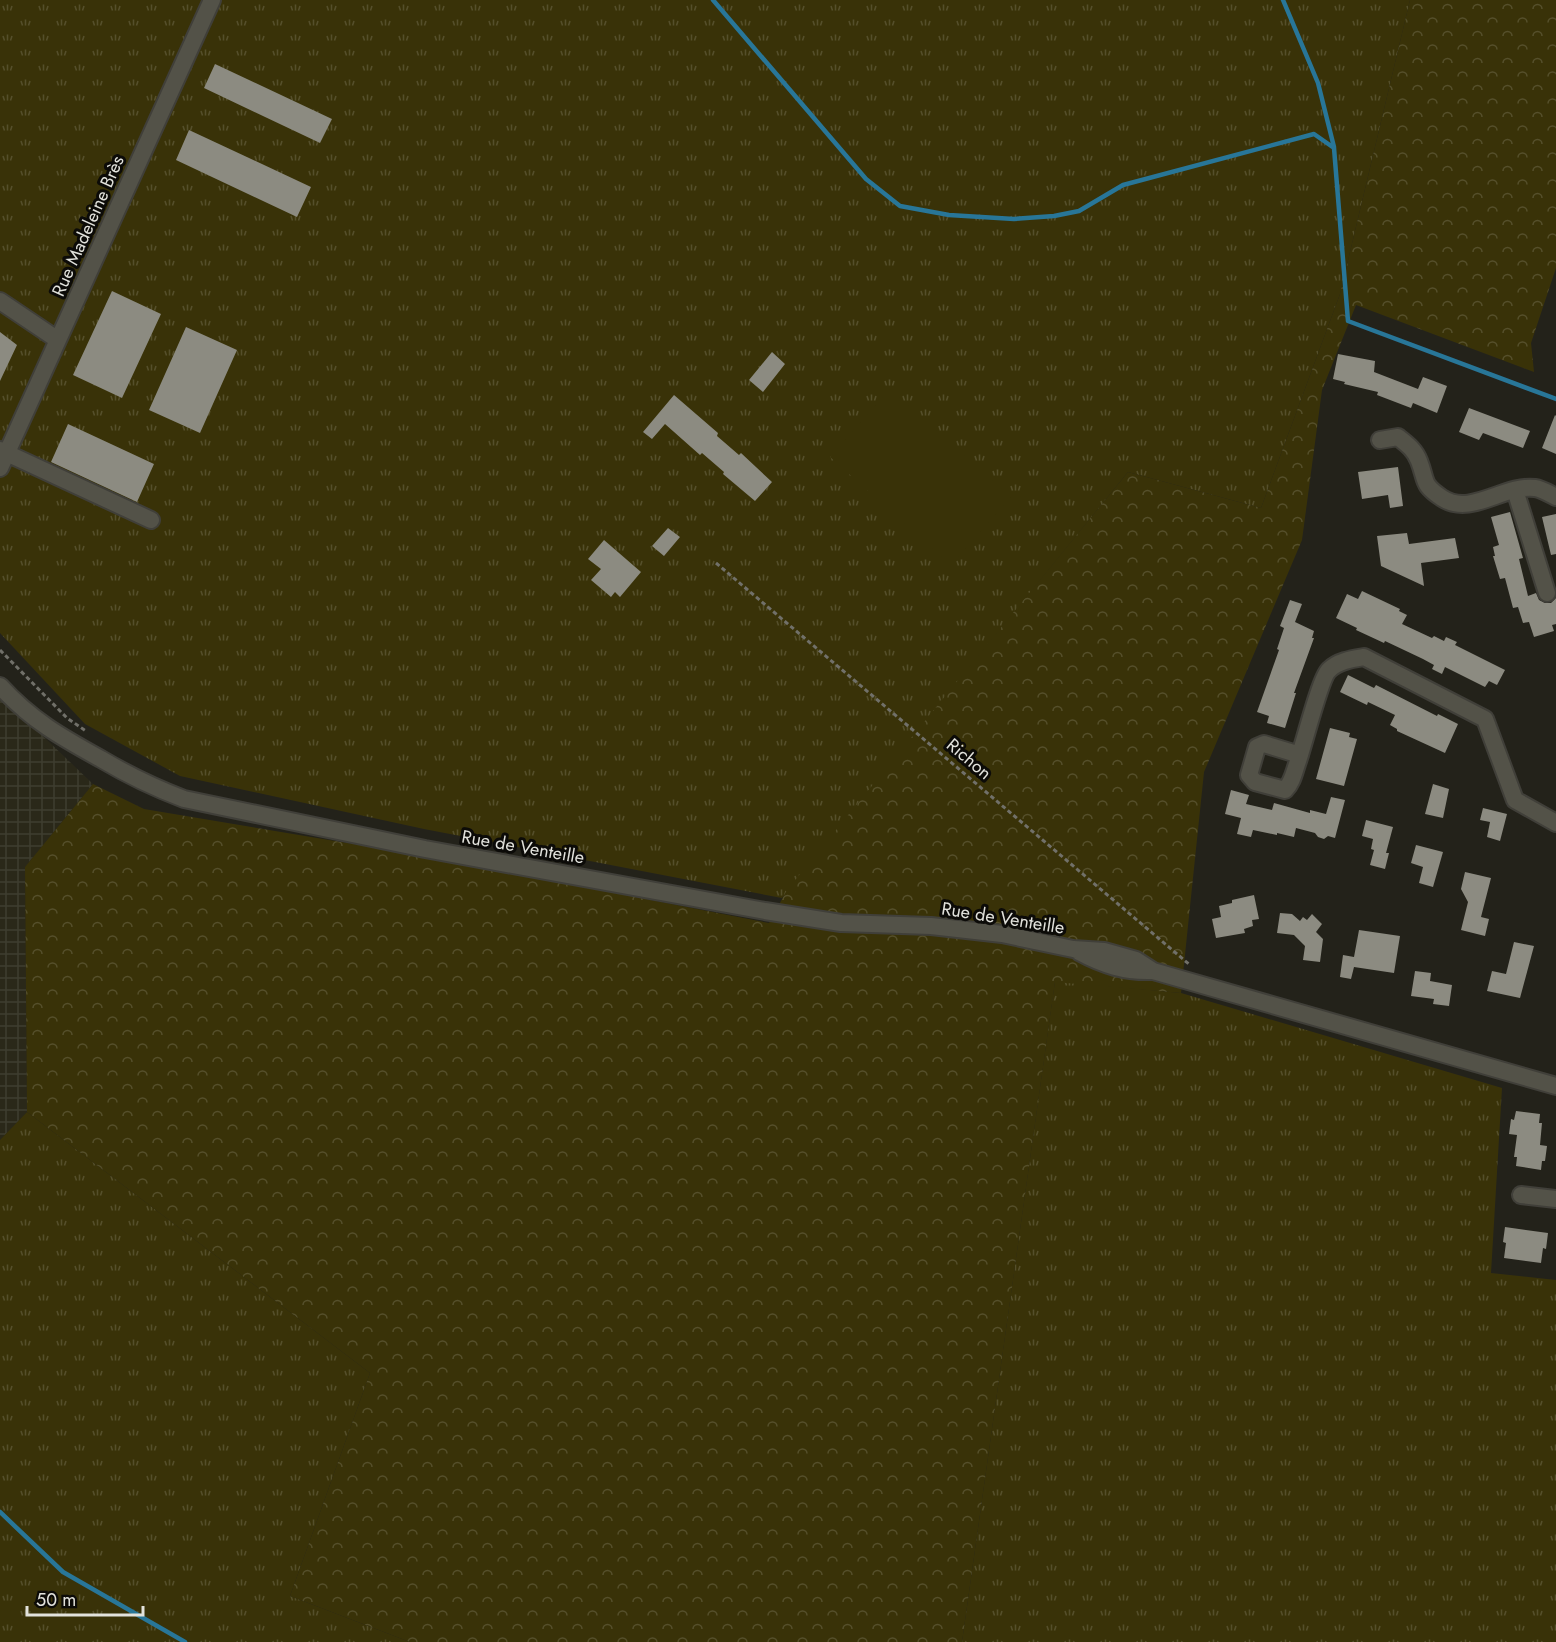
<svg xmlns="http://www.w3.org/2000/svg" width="1556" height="1642" font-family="Jost,sans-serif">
<defs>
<pattern id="industrial-grid" width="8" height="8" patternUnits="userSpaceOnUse" patternTransform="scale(1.5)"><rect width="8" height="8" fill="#2a2819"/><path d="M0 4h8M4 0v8" fill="none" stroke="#3e3d2f"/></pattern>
<pattern id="grass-tufts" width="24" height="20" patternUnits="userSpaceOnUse" patternTransform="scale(1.5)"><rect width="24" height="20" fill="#393208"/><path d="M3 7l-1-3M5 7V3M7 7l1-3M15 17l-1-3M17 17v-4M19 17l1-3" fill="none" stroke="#554f2b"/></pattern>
<pattern id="forest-crowns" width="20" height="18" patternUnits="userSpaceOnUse" patternTransform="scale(1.5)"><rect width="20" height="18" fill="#393208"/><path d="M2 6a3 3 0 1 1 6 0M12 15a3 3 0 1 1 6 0" fill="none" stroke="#554f2b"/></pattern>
</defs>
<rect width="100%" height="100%" fill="#23221a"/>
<path fill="url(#industrial-grid)" d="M0 695 93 784 25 867 27 1112 0 1140Z"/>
<path fill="url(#grass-tufts)" d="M0 0H1410L1340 294 1261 508 1128 472 782 898 424 829 180 776 85 724 0 633Z
M1055 981 1181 993 1502 1088 1491 1273 1556 1280V1642H962Z
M27 1112 370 1373 290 1596 410 1642H0V1140Z"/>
<path fill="url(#forest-crowns)" d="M1410 0H1556V268L1531 343 1534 372 1356 305 1322 390 1302 540 1204 772 1181 993 1055 982 962 1642H410L290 1596 370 1373 27 1112 25 867 93 784 144 809 419 855 769 923 787 890 1128 472 1261 508 1340 294Z"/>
<path fill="#393208" d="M890 389 1011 497 951 565 830 457Z"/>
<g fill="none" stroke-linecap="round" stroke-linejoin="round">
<path stroke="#287698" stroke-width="4.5" d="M713 0 866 179 900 206 949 215 1014 219 1054 216 1079 211 1123 185 1314 134 1334 148 1348 321 1556 399
M1283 0 1318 83 1334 147
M0 1512 63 1572 185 1642"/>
</g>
<path fill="#8c8b81" d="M215 64 332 119 320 143 204 88Z
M189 130 311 187 297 217 176 160Z
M112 291 161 314 122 398 73 375Z
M186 327 237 350 200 433 149 410Z
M0 332 17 345 0 381Z
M772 352 785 364 763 392 749 380Z
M1338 354 1375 361 1374 372 1418 389 1423 377 1447 386 1437 413 1413 403 1411 408 1377 395 1378 392 1344 384 1345 382 1333 379Z
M674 395 718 433 717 436 739 455 741 453 772 482 755 501 723 474 724 472 702 453 700 455 665 424 652 439 643 432Z
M1469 408 1530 431 1523 448 1483 433 1479 440 1459 432Z
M1555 415 1556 416V454L1542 448Z
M68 424 154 464 137 502 51 462Z
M1398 467 1403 506 1390 508 1388 495 1362 499 1358 472Z
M1510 512 1523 558 1519 559 1528 596 1536 593 1539 600 1545 603H1551L1556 598V624L1552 625 1554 631 1534 637 1529 622 1523 623 1518 607 1513 608 1505 578 1500 579 1493 556H1495L1493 547 1499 545 1491 517Z
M1556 514V554L1551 555 1542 517Z
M668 528 680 537 664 556 652 546Z
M1407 533 1409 544 1455 538 1459 558 1421 563 1424 586 1381 566 1377 536Z
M604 540 641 572 620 597 615 592 611 597 591 580 601 569 588 559Z
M1362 591 1400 609 1399 611 1407 615 1402 624 1432 638 1434 636 1444 641 1446 637 1457 642 1455 645 1505 670 1497 685 1489 681 1485 687 1445 667 1442 674 1432 669 1434 665 1423 659 1385 641 1384 643 1356 630 1357 628 1336 618 1347 594 1358 599Z
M1290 600 1302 604 1295 622 1314 631 1312 638H1314L1294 693H1296L1285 728 1267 723 1269 716 1257 712 1279 650 1277 649 1284 628 1280 626Z
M1348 675 1374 688 1376 685 1437 716 1438 714 1458 724 1445 753 1397 731V729L1390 725 1395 715 1368 702 1367 705 1340 692Z
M1330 728 1350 733 1349 737 1357 739 1344 786 1316 779Z
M1433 784 1449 789 1443 818 1425 814Z
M1231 790 1249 795 1246 804 1272 810 1274 803 1310 813V810L1326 814 1331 797 1345 800 1335 838 1328 836 1324 839 1318 837 1315 833 1296 828 1294 837 1277 833V835L1253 830 1251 837 1237 834 1241 818 1225 814Z
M1483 808 1507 814 1500 841 1487 837 1490 822 1480 820Z
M1366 820 1393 827 1386 853H1389L1385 869 1370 865 1374 850 1371 849 1373 839 1362 836Z
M1416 845 1443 852 1433 887 1419 883 1423 867 1411 863Z
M1465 872 1491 878 1481 917 1489 919 1485 936 1461 930 1468 902 1461 889Z
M1254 895 1259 919 1252 920 1253 926 1244 929 1245 933 1216 938 1212 919 1221 917 1219 906 1232 903V900Z
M1280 913 1292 914 1300 921 1303 917 1307 920 1312 914 1322 924 1316 932 1323 939 1320 962 1303 960 1305 946 1294 935 1277 933Z
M1359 930 1400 936 1394 973 1354 967 1351 979 1340 977 1343 955 1354 957Z
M1514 942 1534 946 1520 998 1487 991 1492 971 1506 974Z
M1415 971 1431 973 1430 981 1452 985 1449 1006 1433 1004 1434 999 1411 996Z
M1516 1111 1540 1114 1539 1123H1542L1540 1145 1547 1146 1545 1161H1542L1541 1170 1516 1166 1517 1157H1514L1517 1135 1509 1134 1511 1119 1514 1120Z
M1505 1227 1548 1233 1546 1249 1543 1248 1541 1263 1504 1258 1506 1243 1503 1242Z"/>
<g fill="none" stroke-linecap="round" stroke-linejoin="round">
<g stroke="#403f39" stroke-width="20">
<path id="minor" d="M0 301 58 340
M1380 440 1398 437C1407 444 1415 450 1419 461 1427 481 1421 484 1442 498 1471 517 1504 484 1535 488 1542 489 1550 494 1556 497
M0 450 151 520
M0 468 212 0
M1515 490 1547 593
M0 686C31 720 61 737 101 759 128 775 155 788 184 799L425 849 765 911 841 923 931 926 1002 934 1073 949 1104 951 1136 960 1153 971 1556 1086
M1300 755 1264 744 1257 747 1249 775 1255 782 1285 790C1292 783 1294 773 1297 764 1303 748 1320 678 1329 670 1338 661 1352 659 1364 657L1485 719 1515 800 1556 823
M1079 952C1103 965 1125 972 1152 971
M1521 1195 1556 1199"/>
</g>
<path stroke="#717069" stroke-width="3" stroke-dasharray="4.5 3" stroke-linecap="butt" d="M716 563 1190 965
M0 650 67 718 86 731"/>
<use href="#minor" stroke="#535248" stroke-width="16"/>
</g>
<g text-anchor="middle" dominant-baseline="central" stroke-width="6" stroke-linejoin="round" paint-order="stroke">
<g font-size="18" fill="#e2e2dc" stroke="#0c0b08">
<text transform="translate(88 226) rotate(-66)">Rue Madeleine Brès</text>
<text transform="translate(969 759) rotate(40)">Richon</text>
<text transform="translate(523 847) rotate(10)">Rue de Venteille</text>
<text transform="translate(1003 918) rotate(9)">Rue de Venteille</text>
</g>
</g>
<path d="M27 1606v9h116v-9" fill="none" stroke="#e2e2dc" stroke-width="3"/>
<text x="36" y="1606" font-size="18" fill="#e2e2dc" stroke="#0c0b08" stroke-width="4.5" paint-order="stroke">50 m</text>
</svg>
